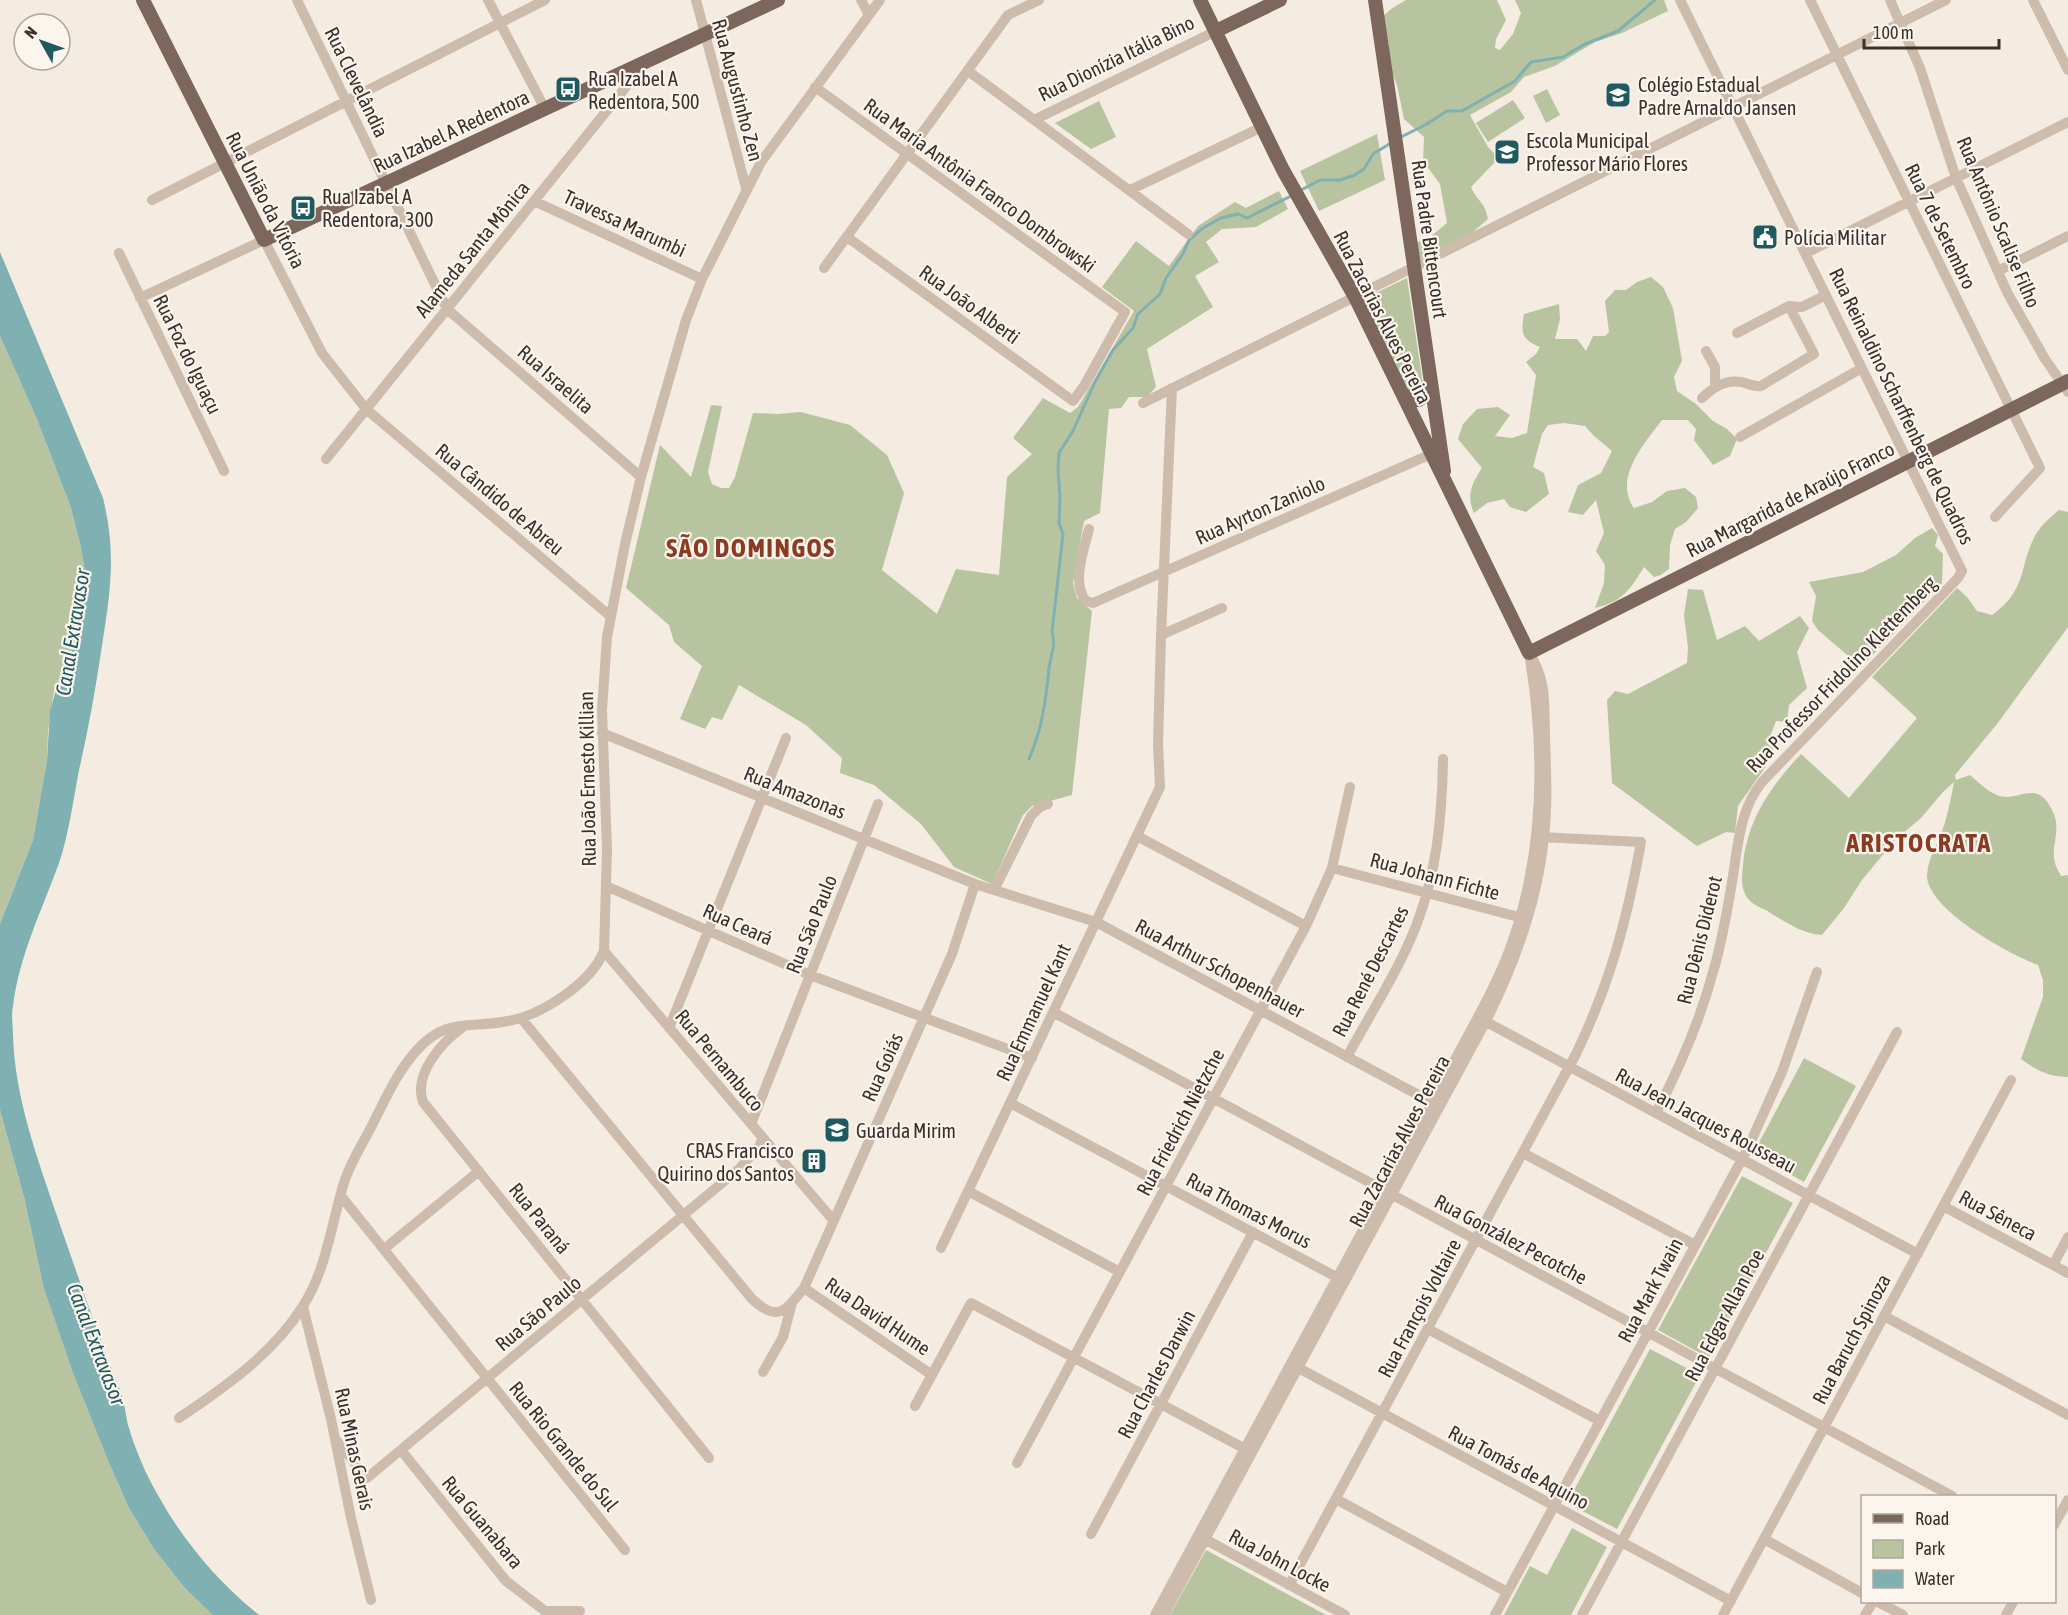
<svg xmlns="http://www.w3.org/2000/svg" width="2068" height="1615" font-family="'Asap Condensed',sans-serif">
<rect width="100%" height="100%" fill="#f4ebe1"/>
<path fill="#b8c4a0" d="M1406 0H1497L1506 20 1496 39 1495 48 1500 50 1513 34 1521 13 1515 0H1664L1668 11 1622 33 1595 42 1555 66 1524 77 1511 92 1470 115 1488 147 1495 154 1494 163 1471 187C1477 201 1485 202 1488 219L1473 232 1418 262 1411 245 1430 237 1447 223 1440 184 1423 161 1424 137 1404 119 1397 85 1388 63 1389 45 1382 17 1391 9Z
M1547 89 1560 115 1546 123 1533 96Z
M1513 100 1525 118 1488 142 1476 123Z
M1099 101 1116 137 1091 149 1055 123Z
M1377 134 1385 180 1319 211 1300 171Z
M1279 191 1288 209 1256 227 1222 229 1206 242 1219 262 1195 276 1213 307 1147 349 1156 387 1147 397H1129L1121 408 1109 409 1100 513 1084 521 1073 583 1077 598 1092 611 1072 795 1032 806 1023 815 992 884 954 867 921 824 874 785 840 773 842 758 806 725 739 685 722 720 712 717 705 729 680 719 702 666 674 642 669 625 626 588 660 445 691 477 711 405 722 406 708 472 712 484 721 488H729L735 477 753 413 778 414 801 412 850 425 887 455 904 493 882 570 937 614 956 569 999 575 1007 477 1032 454 1013 438 1043 398 1070 413 1078 407 1134 311 1102 287 1136 241 1169 266 1198 226 1235 202 1246 208Z
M1651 277 1663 287 1673 308 1682 361 1674 377 1677 391 1696 404 1713 421 1727 429 1737 439 1730 456 1713 465 1694 440 1696 429 1688 420H1662C1644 444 1613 478 1634 508L1652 502 1667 491 1685 488 1696 497 1698 508 1686 522 1675 529 1670 545 1669 569 1661 575 1654 577 1644 567C1630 590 1622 602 1595 608L1604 583 1605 565 1596 551 1604 533 1596 500 1583 515 1568 512 1578 485 1601 473 1612 451 1594 436 1585 426 1564 423 1548 425 1542 434 1533 467 1544 473 1549 494 1526 512 1510 507 1504 499 1487 503 1474 513C1466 495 1472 483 1482 468L1458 439 1463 424 1477 409 1498 407 1510 415 1495 436 1512 438 1527 433 1536 375 1526 362 1536 354 1540 347C1521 339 1521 333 1524 314L1559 304 1560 319 1555 339H1577L1586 351 1593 336H1605L1609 332 1605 301 1615 290H1626L1637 282Z
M1407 278 1424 390 1418 396 1409 394 1361 300Z
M0 336 36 417 70 505 81 547 87 584 82 616 75 644 54 691 48 731 47 760 33 840 0 924Z
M2059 510 2068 512V627L1997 724 1955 775 1956 780 1970 775C1978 782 1987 791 1997 795 2018 804 2037 776 2053 812 2062 830 2050 847 2055 863 2056 867 2059 872 2061 876L2068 875V1077C2049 1077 2036 1070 2021 1059L2043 997V980L2038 965C2010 955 1926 909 1927 875 1928 859 1937 845 1942 831 1948 815 1951 798 1954 782L1943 792 1921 818 1895 840 1862 880 1844 908 1822 935C1803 934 1789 924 1772 914 1766 909 1754 906 1749 900 1740 889 1742 878 1743 865 1747 820 1771 786 1801 754L1849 798 1917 718 1872 677 1957 588 1967 597 1977 611 1992 615C2028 590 2018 567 2036 534 2042 524 2051 517 2059 510Z
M1932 528 1938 535 1935 546 1943 554 1942 583 1865 663 1853 660 1818 630 1812 621 1816 596 1809 582 1863 572 1896 555 1915 538Z
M1688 589 1703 590 1717 640 1745 626 1759 641 1800 616 1809 628 1797 652 1807 688 1789 705 1787 722 1776 721 1771 734 1778 740 1764 769 1738 806 1735 833 1726 832 1697 846 1612 783 1607 700 1615 691 1628 694 1687 663 1688 648 1684 615Z
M1804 1058 1856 1086 1804 1182 1753 1154Z
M0 1110 24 1197 44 1289 73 1373 109 1463 129 1508 154 1549 184 1587 214 1615H0Z
M1742 1176 1793 1203 1709 1358 1658 1330Z
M1650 1349 1700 1375 1617 1529 1567 1503Z
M1572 1528 1607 1547 1571 1615H1504L1530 1566 1547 1575Z
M1206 1550 1326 1615H1170Z"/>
<path fill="#7fb0b2" d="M0 252 103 498C117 556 110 594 101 652 95 692 88 731 79 770 73 801 69 833 59 863 42 910 19 956 13 1006 11 1015 13 1026 13 1036 15 1098 37 1157 57 1216 77 1274 97 1332 120 1390 125 1402 125 1413 128 1425 135 1449 146 1475 159 1497 184 1542 219 1583 259 1615H213L184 1587 154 1549 129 1508 109 1463 73 1373 44 1289 24 1197 0 1110V924L33 840 47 760 50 711 60 676 75 644 82 616 87 584 81 547 70 505 36 417 0 336Z"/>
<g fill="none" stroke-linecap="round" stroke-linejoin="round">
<path stroke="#7fb0b2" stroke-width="3" d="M1399 138 1425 125 1447 111H1462L1515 81 1531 62 1563 57 1585 44 1618 31 1655 0
M1303 189 1320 180H1340L1355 175 1364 169 1373 154 1391 143
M1029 759C1042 729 1046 700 1049 668 1051 653 1056 648 1052 632L1063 534 1059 523 1060 497 1058 470 1059 453 1073 431 1095 382 1113 350 1133 328 1138 314 1160 294 1166 278 1183 254 1189 240 1203 228 1221 218 1238 214 1247 218 1289 197"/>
<path stroke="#cdbbac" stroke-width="10" d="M297 0 447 309 641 477
M488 0 545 109
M696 0 746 188
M861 0 869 15
M1810 0 2040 468 1995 517
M1890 0 1920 68 1956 178 2008 294 2045 359 2068 392
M2033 0 2068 70
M968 71 1188 234
M815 87 1125 312 1084 386 1073 401 847 237
M1034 120 1216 31
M1130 190 1262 127
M152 200 545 0
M534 201 702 279
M119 253 224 471
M1806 253 2068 122
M824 268 1008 15 1039 0
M1998 271 2068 236
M140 298 264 240 322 353 366 409 610 616
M1737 333 1789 306 1802 307 1826 295
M1706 351 1715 367V386
M1702 398C1714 387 1725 379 1742 382 1749 384 1754 387 1761 386L1814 354 1789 306
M1143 403 1946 0
M1740 437 1862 368
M326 459 646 62
M1089 529C1084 550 1071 583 1086 601L1093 603 1438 451
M1161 635 1222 608
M602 733 975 884 1096 922 1437 1105
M1137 836 1306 926
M1332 868 1526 919
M606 886 810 975 1032 1058
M994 890 1031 816 1040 807 1048 804
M604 951 833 1220
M1053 1012 1952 1496
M521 1018 752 1299C778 1323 785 1311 804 1288L952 954 975 884
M1481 1019 1918 1254
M463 1027C442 1042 413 1074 423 1102L709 1458
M669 1028 786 738
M1347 1057C1370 1014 1398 972 1416 926 1437 872 1442 817 1443 759
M1010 1103 1342 1280
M1656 1113C1679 1069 1700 1021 1713 972 1722 943 1727 912 1732 882 1738 846 1739 811 1762 782L1958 578 1962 571 1680 0
M751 1124 878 804
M1523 1153 1695 1245
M968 1191 1120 1272
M341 1196 625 1550
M1943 1206 2068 1273
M941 1248 1160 787 1158 744 1161 635 1172 388
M384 1249 479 1171
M2053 1265 2068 1237
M804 1288 932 1375
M303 1307 331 1419 351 1518 371 1600
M1884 1316 2068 1415
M1428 1329 1600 1421
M1293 1365 1731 1601
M763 1372 783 1337 792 1303
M915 1406 971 1303 1249 1451
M179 1418C225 1387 273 1354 303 1306 326 1270 331 1226 343 1186 348 1167 359 1150 368 1133 383 1105 395 1074 417 1050 447 1017 469 1029 508 1021 542 1015 591 983 604 951L607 849 602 710 607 637 625 544 641 477 686 320 702 279 761 162 880 0
M336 1440 367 1478 740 1168 760 1145 762 1137
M401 1450 506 1581 545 1611H580
M1017 1463 1306 926 1332 868 1350 787
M1336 1499 1507 1592
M2054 1525 2068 1500
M1091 1534 1253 1232
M1201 1537 1345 1615
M1764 1539 1862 1593
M1289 1585 1575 1056C1610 984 1627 920 1641 842L1540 837
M1878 1602 1903 1615
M1155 1615 1478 1017C1491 993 1503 969 1512 943 1544 852 1545 753 1530 659
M1164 1615 1486 1021C1515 963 1538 902 1544 836 1548 803 1546 769 1545 736 1544 705 1547 679 1529 653
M1495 1615 1748 1148 1782 1072 1817 972
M1582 1615 1897 1032
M1723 1615 2011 1080
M1865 1615 1873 1602
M2006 1615 2013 1602"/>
<path stroke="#7d675c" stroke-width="14" d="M143 0 264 240 778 0
M1200 0 1283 170 1355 297 1529 653 2068 381
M1375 0 1444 471
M1216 31 1280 0
M1402 393 1411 400H1419L1426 394 1431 385"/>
</g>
<defs>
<g id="bus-square" transform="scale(1.35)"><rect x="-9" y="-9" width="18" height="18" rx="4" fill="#1f5a5e" stroke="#fbf5ee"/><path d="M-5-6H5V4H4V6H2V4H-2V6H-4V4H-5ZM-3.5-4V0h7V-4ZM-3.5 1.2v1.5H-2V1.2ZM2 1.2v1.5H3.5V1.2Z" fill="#fff"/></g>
<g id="school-square" transform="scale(1.35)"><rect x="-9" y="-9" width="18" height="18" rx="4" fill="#1f5a5e" stroke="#fbf5ee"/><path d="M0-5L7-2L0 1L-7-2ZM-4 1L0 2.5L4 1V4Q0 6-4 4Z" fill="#fff"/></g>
<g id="civic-square" transform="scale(1.35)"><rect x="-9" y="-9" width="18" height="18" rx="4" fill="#1f5a5e" stroke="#fbf5ee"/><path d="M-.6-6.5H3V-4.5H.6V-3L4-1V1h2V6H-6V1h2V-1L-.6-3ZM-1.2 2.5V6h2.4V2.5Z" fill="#fff"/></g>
<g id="building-square" transform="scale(1.35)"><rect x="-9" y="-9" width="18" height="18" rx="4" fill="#1f5a5e" stroke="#fbf5ee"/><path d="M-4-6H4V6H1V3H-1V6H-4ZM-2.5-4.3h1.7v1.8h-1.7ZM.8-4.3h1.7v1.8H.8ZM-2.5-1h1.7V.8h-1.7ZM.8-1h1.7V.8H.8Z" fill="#fff"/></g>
</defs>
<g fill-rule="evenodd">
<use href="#bus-square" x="568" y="89"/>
<use href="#school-square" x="1618" y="95"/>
<use href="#school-square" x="1507" y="152"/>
<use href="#bus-square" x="303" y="208"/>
<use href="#civic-square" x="1765" y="237"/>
<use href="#school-square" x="837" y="1130"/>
<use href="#building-square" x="814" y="1161"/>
</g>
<g text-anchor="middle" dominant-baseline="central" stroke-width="4.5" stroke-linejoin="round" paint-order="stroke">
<g font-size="20" fill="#3b302b" stroke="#fbf5ee">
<text transform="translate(1116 58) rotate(-26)">Rua Dionízia Itália Bino</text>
<text transform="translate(357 82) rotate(64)">Rua Clevelândia</text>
<text transform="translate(738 90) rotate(75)">Rua Augustinho Zen</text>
<text transform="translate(451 131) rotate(-25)">Rua Izabel A Redentora</text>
<text transform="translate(980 185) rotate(36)">Rua Maria Antônia Franco Dombrowski</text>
<text transform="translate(266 200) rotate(63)">Rua União da Vitória</text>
<text transform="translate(1999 222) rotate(67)">Rua Antônio Scalise Filho</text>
<text transform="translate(625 223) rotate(25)">Travessa Marumbi</text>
<text transform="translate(1941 226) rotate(64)">Rua 7 de Setembro</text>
<text transform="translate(1430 239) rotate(82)">Rua Padre Bittencourt</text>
<text transform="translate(472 249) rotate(-51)">Alameda Santa Mônica</text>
<text transform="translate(970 304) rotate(36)">Rua João Alberti</text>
<text transform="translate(1383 317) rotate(63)">Rua Zacarias Alves Pereira</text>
<text transform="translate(188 354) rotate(64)">Rua Foz do Iguaçu</text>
<text transform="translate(556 379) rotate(41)">Rua Israelita</text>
<text transform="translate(1902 406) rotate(64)">Rua Reinaldino Scharffenberg de Quadros</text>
<text transform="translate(500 499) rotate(40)">Rua Cândido de Abreu</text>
<text transform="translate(1790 499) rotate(-27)">Rua Margarida de Araújo Franco</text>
<text transform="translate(1260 510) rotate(-24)">Rua Ayrton Zaniolo</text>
<text transform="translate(1841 674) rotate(-46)">Rua Professor Fridolino Klettemberg</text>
<text transform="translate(587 779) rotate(-91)">Rua João Ernesto Killian</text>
<text transform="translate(795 792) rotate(22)">Rua Amazonas</text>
<text transform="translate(1435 876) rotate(15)">Rua Johann Fichte</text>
<text transform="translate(738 924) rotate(24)">Rua Ceará</text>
<text transform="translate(811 924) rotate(-68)">Rua São Paulo</text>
<text transform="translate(1699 940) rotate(-76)">Rua Dênis Diderot</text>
<text transform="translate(1220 968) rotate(28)">Rua Arthur Schopenhauer</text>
<text transform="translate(1370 971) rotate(-63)">Rua René Descartes</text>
<text transform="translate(1033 1012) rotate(-65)">Rua Emmanuel Kant</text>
<text transform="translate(720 1060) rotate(50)">Rua Pernambuco</text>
<text transform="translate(882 1067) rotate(-66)">Rua Goiás</text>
<text transform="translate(1706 1120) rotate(28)">Rua Jean Jacques Rousseau</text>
<text transform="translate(1180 1122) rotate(-62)">Rua Friedrich Nietzche</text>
<text transform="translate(1399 1141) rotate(-62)">Rua Zacarias Alves Pereira</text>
<text transform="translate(1249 1210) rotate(28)">Rua Thomas Morus</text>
<text transform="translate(1998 1215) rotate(28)">Rua Sêneca</text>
<text transform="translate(540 1218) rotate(51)">Rua Paraná</text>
<text transform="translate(1511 1239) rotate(28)">Rua González Pecotche</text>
<text transform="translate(1650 1290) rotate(-62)">Rua Mark Twain</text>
<text transform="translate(1419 1308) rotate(-62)">Rua François Voltaire</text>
<text transform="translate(538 1313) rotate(-40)">Rua São Paulo</text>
<text transform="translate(1724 1315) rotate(-62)">Rua Edgar Allan Poe</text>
<text transform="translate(878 1316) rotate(34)">Rua David Hume</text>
<text transform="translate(1851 1339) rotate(-62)">Rua Baruch Spinoza</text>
<text transform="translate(1156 1374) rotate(-62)">Rua Charles Darwin</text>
<text transform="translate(564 1446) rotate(51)">Rua Rio Grande do Sul</text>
<text transform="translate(355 1449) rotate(78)">Rua Minas Gerais</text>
<text transform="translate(1519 1467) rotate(28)">Rua Tomás de Aquino</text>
<text transform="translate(483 1522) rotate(50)">Rua Guanabara</text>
<text transform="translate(1280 1560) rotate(28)">Rua John Locke</text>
</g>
<g font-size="20" fill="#3b302b" stroke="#fbf5ee" text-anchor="start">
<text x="588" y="78">Rua Izabel A<tspan x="588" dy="23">Redentora, 500</tspan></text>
<text x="1638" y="84">Colégio Estadual<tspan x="1638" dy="23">Padre Arnaldo Jansen</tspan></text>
<text x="1526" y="140">Escola Municipal<tspan x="1526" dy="23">Professor Mário Flores</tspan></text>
<text x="322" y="196">Rua Izabel A<tspan x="322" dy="23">Redentora, 300</tspan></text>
<text x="1784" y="237">Polícia Militar</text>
<text x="856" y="1130">Guarda Mirim</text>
<text x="794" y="1150" text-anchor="end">CRAS Francisco<tspan x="794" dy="23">Quirino dos Santos</tspan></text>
</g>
<g font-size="21" font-style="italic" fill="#1f5a5e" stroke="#fbf5ee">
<text transform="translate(72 632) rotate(-81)">Canal Extravasor</text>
<text transform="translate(97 1344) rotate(69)">Canal Extravasor</text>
</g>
<g font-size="26" font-weight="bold" letter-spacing="1.5" fill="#8c3b22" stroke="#fbf5ee">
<text x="751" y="548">SÃO DOMINGOS</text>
<text x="1919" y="843">ARISTOCRATA</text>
</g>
</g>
<rect x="1861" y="1495" width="195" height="108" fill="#fbf5ee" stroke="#aea6a0" stroke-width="1.5"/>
<rect x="1873" y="1514" width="30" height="9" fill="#7d675c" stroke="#aea6a0" stroke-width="1.5"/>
<text x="1915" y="1525" font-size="18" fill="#3b302b">Road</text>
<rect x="1873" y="1540" width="30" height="18" fill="#b8c4a0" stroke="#aea6a0" stroke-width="1.5"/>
<text x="1915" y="1555" font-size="18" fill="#3b302b">Park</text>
<rect x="1873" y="1570" width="30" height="18" fill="#7fb0b2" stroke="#aea6a0" stroke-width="1.5"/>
<text x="1915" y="1585" font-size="18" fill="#3b302b">Water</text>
<g transform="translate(42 42) rotate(310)"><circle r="28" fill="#fbf5ee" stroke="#aea6a0" stroke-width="1.5"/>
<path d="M0-4.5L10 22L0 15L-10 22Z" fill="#1f5a5e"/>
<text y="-9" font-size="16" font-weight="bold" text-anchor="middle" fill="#3b302b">N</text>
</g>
<path d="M1864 39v9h135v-9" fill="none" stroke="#3b302b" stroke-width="3"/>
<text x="1873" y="39" font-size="18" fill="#3b302b" stroke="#fbf5ee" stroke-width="4.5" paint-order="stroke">100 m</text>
</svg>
